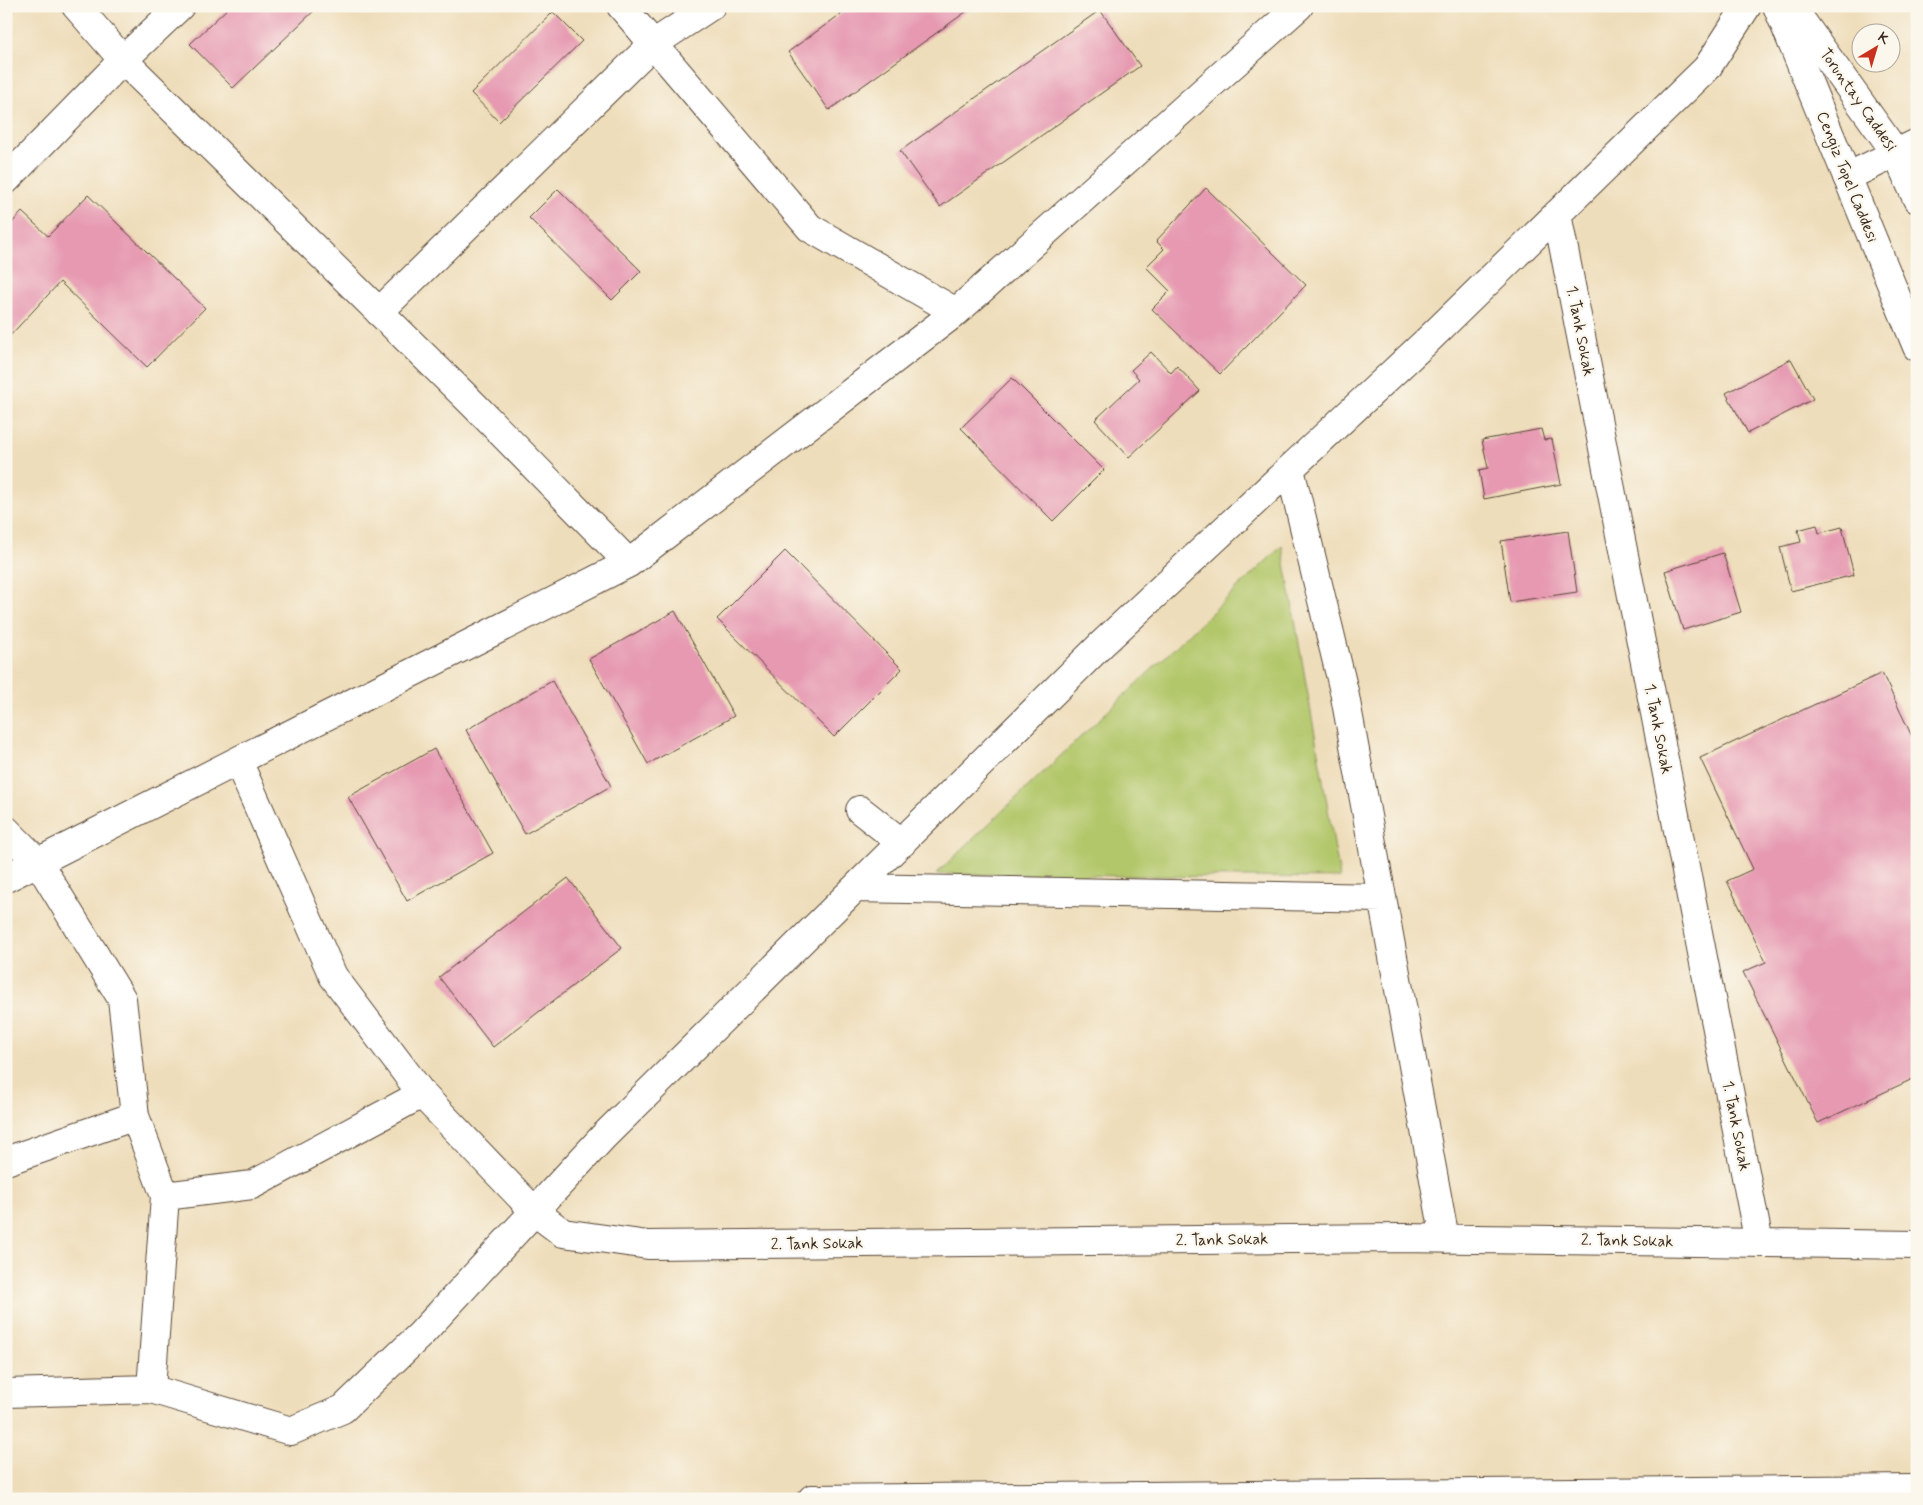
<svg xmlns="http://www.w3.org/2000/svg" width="1923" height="1505" font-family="Mynerve,sans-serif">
<rect width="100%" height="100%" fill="#fbf7ec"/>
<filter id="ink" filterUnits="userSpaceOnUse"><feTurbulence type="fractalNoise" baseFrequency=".02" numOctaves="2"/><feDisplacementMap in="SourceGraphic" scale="10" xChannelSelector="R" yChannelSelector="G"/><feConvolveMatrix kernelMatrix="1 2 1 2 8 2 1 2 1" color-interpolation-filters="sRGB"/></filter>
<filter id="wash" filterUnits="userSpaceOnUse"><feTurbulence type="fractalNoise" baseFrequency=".0096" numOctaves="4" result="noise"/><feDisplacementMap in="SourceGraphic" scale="20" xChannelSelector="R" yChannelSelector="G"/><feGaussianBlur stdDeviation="1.12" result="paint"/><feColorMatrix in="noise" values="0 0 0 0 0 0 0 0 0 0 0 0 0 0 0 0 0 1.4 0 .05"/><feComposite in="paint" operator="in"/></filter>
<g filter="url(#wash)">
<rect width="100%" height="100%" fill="#eeddba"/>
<path fill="#b2c76b" stroke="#767844" d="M1282 546 1340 878 936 874Z"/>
<g id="blocks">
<path fill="#e699b1" d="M230 6H319L233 88 190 44Z
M852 6H974L829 110 788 52Z
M1100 10 1140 66 940 207 900 151Z
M553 12 582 41 499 122 471 93Z
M1206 188 1306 285 1220 374 1152 309 1170 291 1146 267 1164 249 1156 241Z
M558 189 641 271 612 300 529 218Z
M88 195 205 308 147 367 60 282 6 340V229L22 212 48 236Z
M1151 352 1171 373 1177 366 1200 391 1129 457 1095 420 1139 379 1131 370Z
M1791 359 1813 399 1748 433 1726 393Z
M1012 378 1104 470 1053 521 961 428Z
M1541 429 1544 440 1552 439 1561 484 1484 499 1479 470 1488 468 1482 440Z
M1817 525 1819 533 1842 527 1854 575 1791 591 1780 547 1801 542 1798 530Z
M1568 531 1577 592 1510 602 1501 541Z
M785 551 902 669 834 737 717 619Z
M1723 553 1741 612 1683 630 1665 571Z
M675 611 734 716 648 764 589 659Z
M1882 673 1917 747V1077L1818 1123 1743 972 1766 962 1727 881 1753 869 1700 758Z
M552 681 611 786 525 834 466 730Z
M434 749 493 853 407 901 348 797Z
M568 878 622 948 493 1047 439 977Z"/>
</g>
</g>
<g filter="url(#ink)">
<use href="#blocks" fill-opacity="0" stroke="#564535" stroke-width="1"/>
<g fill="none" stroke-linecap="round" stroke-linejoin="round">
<g stroke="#564535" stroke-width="30">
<path id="minor" d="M76 6 123 60 473 404 629 563
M621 6 810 228 956 312
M1791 6 1896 153 1917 199
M1847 177 1917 143
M6 180 123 60 180 6
M1557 214 1759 1243
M379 312 653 44 711 6
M1290 469 1344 691 1445 1239
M238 761 333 976 422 1094 535 1212 563 1233 648 1245 1400 1238 1917 1245
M860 810 902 843
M6 830 38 862 122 999 135 1116 165 1196 252 1185 422 1094
M6 878 629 563 956 312 1299 6
M855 888 1382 898
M6 1161 135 1116
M151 1389 165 1196
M6 1393 151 1389 291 1431 343 1409 421 1334 603 1137 1102 644 1429 339 1707 68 1747 6"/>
</g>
<g stroke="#564535" stroke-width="30">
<path id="major" d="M1777 6 1917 347"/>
</g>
<g stroke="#564535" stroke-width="30">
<path id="highway" d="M812 1499 1917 1489"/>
</g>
<use href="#minor" stroke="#fff" stroke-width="28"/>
<use href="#major" stroke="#fff" stroke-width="28"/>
<use href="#highway" stroke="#fff" stroke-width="28"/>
</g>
</g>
<g text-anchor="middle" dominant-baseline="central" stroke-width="4.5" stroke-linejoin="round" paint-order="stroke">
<g font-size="16" fill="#3b2a1e" stroke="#fbf7ec">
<text transform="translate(1858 100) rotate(55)">Toruntay Caddesi</text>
<text transform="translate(1847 177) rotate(68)">Cengiz Topel Caddesi</text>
<text transform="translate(1580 331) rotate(79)">1. Tank Sokak</text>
<text transform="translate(1658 729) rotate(79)">1. Tank Sokak</text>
<text transform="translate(1736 1126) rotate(79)">1. Tank Sokak</text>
<text transform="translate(1222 1240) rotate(-1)">2. Tank Sokak</text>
<text transform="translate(1627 1241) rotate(1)">2. Tank Sokak</text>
<text transform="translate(817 1244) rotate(-1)">2. Tank Sokak</text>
</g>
</g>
<rect width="1923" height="1505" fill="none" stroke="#fbf7ec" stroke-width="25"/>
<g transform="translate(1876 48) rotate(38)"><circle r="24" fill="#fbf7ec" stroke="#aea59a"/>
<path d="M0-4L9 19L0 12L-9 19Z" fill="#c8321e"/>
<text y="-8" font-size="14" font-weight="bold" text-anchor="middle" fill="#3b2a1e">K</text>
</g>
</svg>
